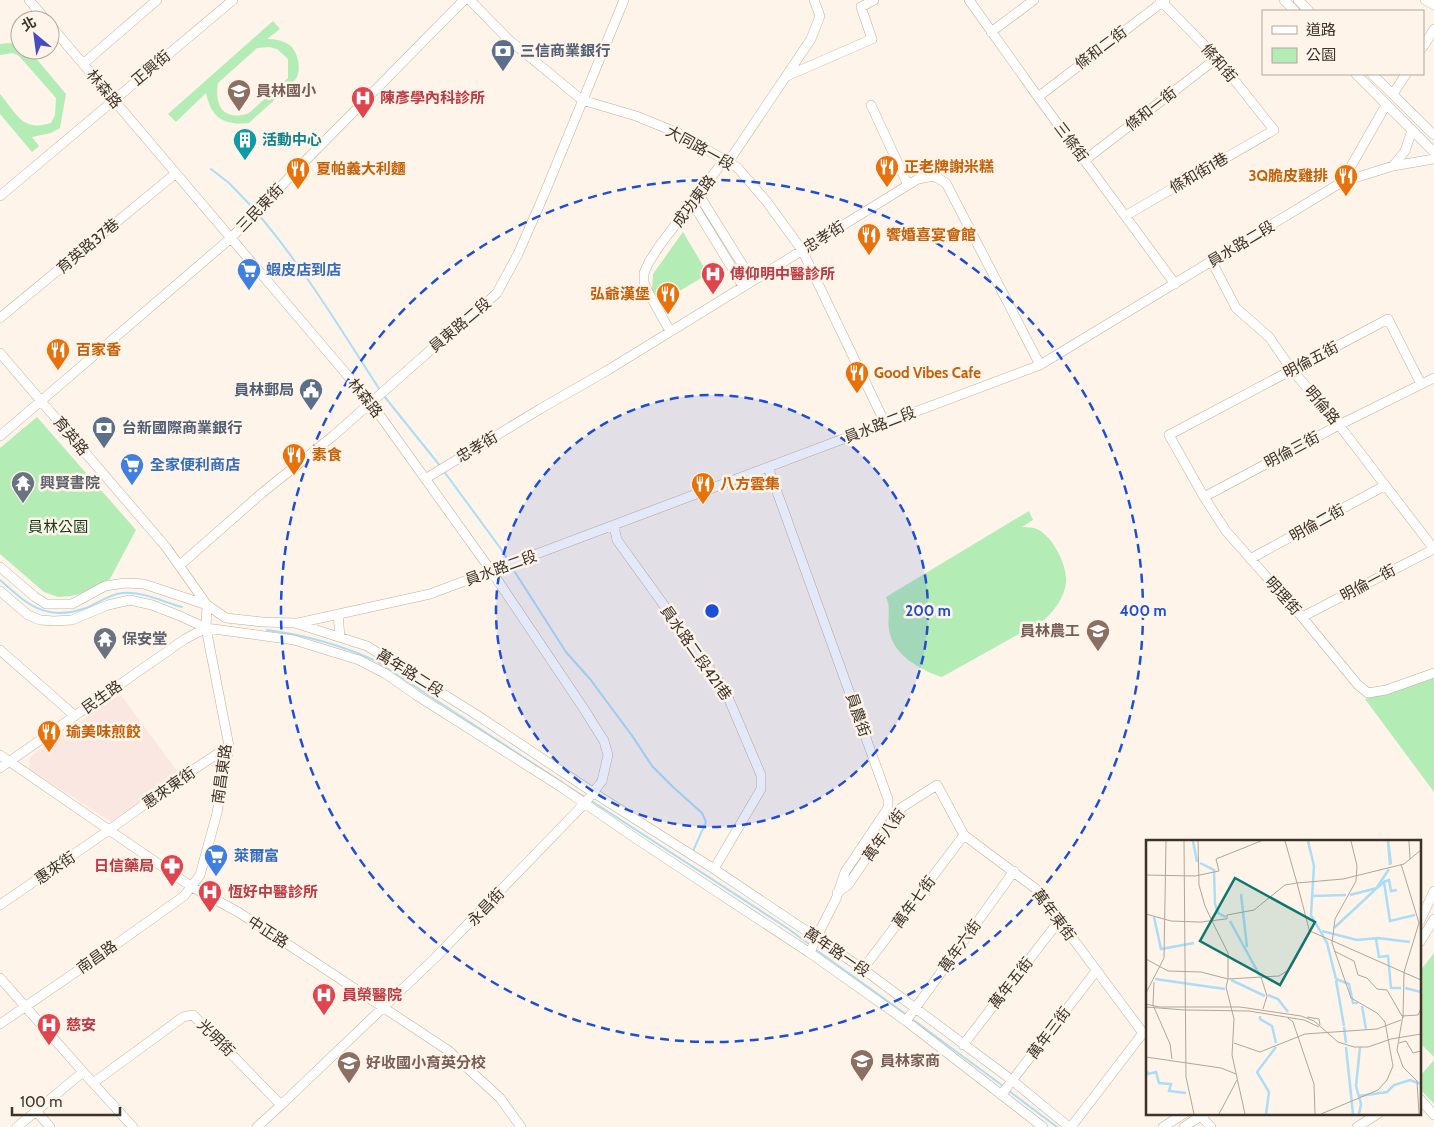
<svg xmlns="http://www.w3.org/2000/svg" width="1434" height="1127" font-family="Cabin,'Noto Sans TC',sans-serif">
<rect width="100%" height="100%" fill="#fef4e9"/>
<path fill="#fbe7e1" d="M120 694 180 775 112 822 29 769 30 757Z"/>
<path fill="#b4ecb6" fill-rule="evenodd" d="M273 21 280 29 267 39C278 39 292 42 296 54 299 61 300 70 297 77 294 84 257 115 249 123 223 126 211 117 206 93L176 122 168 114ZM269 47 277 49 288 59V78L249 113C224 122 214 106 218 83L257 48Z
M10 43 20 45V50H29L66 94 60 128 51 133 32 137 39 146 32 152 0 114V94C17 114 22 132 51 123L55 115 56 98 19 56 13 53 0 55V44Z
M683 232 708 274 661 302 652 289 653 274Z
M37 417 136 530 110 579 80 594 71 596 58 597 44 592 0 554V448Z
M1029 511 1033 520 1022 527C1025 527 1030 527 1034 528 1052 533 1068 566 1066 583 1064 598 1054 611 1044 620L942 677C922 671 895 656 890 634 886 620 892 610 886 597Z
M1434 677V792L1365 699Z
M1434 953V1057L1420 1043V971Z
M1434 1060V1104L1420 1089V1076Z"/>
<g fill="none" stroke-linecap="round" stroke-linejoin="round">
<path stroke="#acddf6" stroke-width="2" d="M211 169 229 183 255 210
M258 214C304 268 341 330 380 390
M384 396 441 467
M443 470 501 549 509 562
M511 566 566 652 590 679 633 737 652 766 673 787 702 813 706 822 693 851
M0 580C28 605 46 622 86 608 98 603 108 595 122 593 142 591 163 602 182 607
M267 630C305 635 341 645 376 661L586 798
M590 800 787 928 809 944
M815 949 907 1015
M912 1019 1003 1086
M1009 1091 1057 1127"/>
<g stroke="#c5ae95" stroke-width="10">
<path id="minor" d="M29 0 46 20
M470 0 508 39 582 100 636 116 678 133 737 167 767 202 802 250 885 423
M969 0 1038 97 1175 284
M1284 0 1295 11
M1298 0 1309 11
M1425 0 1434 5
M991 32 1034 0
M1423 47 1434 29
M83 64 157 0
M1356 74 1434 152
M1372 74 1434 135
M787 76 872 39 861 7 874 0
M1393 94 1406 74
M1038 97 1165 0
M871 105 908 185
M1085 160 1217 58
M1393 166 1405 151 1412 130
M1342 182 1386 105
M699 195 752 280
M0 196 233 0
M693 204 743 286
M1125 216 1274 130 1217 58 1160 0
M1212 262 1236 308 1269 337 1292 370 1339 425 1434 549
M0 318 175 174
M670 331 647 290 644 282V273L649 262 660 245 719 167 729 161 811 39 820 16 814 0
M0 353 166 547 207 605 206 628 229 746 217 813 200 875 184 896 118 943 0 1024
M1421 384 1388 319 1169 435 1204 497 1226 531 1302 617 1358 685 1368 693 1386 690 1434 673
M0 436 231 238 310 156 464 0
M768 467 888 799V808L845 872 836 899 816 938 810 953
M425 479 540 409 608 370 918 179 934 176 946 183 1040 365
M1204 497 1339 425 1434 378
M614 526 617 540 725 690 761 775V789L714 869
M1250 559 1384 486
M180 565 262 493 333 436 434 347 468 320 497 293 518 254 543 197 624 0
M0 567 35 597 46 604H72L105 586 125 583 144 584 207 605 226 618 262 622 295 623 367 646 480 717 594 793 714 869 863 969 1013 1081 1069 1127
M0 591 28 615 40 620 54 621 72 620 108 605 130 600 152 605 180 616 206 628 294 640 359 660 386 674 416 695 561 787 638 840 810 953 906 1021 1043 1127
M338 614 340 637
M1302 617 1434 549
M298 623 430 594 1040 365 1342 182 1393 166 1434 159
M0 650 75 716
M0 755 192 887 238 912 301 953 449 1051 500 1098 521 1127
M0 768 185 639 206 628
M837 893 848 885 901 808 937 785 964 835 1036 889 1143 1033 1071 1127
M0 905 109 830 184 776 229 746
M1420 921 1434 891
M1420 942 1434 919
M863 969 964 835
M0 978 93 1083 183 1017 193 1015 281 1105 436 957 585 803 602 781 608 755 604 741 584 709 492 572 371 403 50 25
M906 1021 1014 871
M963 1045 1059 921
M93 1083 133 1127
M1001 1095 1096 971
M1420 1099 1434 1115
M36 1111 50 1127
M1201 1116 1211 1127
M17 1127 83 1072
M257 1127 281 1105
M1163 1127 1185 1113
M1184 1127 1205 1113
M1357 1127 1379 1113"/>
</g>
<use href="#minor" stroke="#fff" stroke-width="9"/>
</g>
<circle cx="712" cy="611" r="216" fill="#1d4ed8" fill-opacity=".12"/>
<g fill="none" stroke="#1d4ed8" stroke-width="2.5" stroke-dasharray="9 6">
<circle cx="712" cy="611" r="216"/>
<circle cx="712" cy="611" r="431"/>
</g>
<defs>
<g id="bank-pin" transform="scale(1.25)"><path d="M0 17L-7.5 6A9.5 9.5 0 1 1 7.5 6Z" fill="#5c6f8a" stroke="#fef4e9"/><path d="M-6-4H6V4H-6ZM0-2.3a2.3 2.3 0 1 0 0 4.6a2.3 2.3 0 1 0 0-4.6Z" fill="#fff"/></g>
<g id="school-pin" transform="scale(1.25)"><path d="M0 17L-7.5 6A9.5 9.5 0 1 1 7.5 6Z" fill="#8d6e63" stroke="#fef4e9"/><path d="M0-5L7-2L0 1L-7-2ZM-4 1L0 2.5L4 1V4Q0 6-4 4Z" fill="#fff"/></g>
<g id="hospital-pin" transform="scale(1.25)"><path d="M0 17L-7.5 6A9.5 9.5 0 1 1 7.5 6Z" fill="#e0444e" stroke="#fef4e9"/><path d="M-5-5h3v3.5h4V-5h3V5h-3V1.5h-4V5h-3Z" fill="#fff"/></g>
<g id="building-pin" transform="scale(1.25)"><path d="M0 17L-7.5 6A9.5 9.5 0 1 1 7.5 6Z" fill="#0f9aa8" stroke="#fef4e9"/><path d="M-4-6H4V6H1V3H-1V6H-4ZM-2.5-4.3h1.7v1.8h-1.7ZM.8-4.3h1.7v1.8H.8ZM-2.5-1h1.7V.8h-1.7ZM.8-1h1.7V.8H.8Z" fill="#fff"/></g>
<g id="restaurant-pin" transform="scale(1.25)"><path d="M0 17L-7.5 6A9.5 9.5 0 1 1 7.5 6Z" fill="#e8710a" stroke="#fef4e9"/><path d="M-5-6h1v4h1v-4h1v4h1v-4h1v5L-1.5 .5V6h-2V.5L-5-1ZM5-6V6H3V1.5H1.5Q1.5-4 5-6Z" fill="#fff"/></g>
<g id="supermarket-pin" transform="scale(1.25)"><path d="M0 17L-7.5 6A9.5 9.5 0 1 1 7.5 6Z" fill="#3f7fe0" stroke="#fef4e9"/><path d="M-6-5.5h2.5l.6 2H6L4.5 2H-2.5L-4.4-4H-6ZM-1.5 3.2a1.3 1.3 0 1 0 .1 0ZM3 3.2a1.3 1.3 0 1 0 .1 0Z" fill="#fff"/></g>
<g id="civic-pin" transform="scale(1.25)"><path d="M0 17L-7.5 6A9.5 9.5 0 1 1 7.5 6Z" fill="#5c6f8a" stroke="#fef4e9"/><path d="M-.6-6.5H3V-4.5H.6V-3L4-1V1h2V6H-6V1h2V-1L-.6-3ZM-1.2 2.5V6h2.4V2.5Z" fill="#fff"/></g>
<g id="temple-pin" transform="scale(1.25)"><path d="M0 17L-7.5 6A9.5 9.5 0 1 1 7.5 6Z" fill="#6b7280" stroke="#fef4e9"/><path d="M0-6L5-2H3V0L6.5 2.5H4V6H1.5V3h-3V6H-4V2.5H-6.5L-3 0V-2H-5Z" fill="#fff"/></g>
<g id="pharmacy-pin" transform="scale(1.25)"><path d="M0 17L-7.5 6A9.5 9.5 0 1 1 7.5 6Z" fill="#e0444e" stroke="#fef4e9"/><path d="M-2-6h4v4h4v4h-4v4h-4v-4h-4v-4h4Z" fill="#fff"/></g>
</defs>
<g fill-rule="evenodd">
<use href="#bank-pin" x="503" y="51"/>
<use href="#school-pin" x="239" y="91"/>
<use href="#hospital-pin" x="363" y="98"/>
<use href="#building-pin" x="245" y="140"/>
<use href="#restaurant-pin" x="887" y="167"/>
<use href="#restaurant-pin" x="298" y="169"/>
<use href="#restaurant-pin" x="1346" y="176"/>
<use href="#restaurant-pin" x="869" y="235"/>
<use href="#supermarket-pin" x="249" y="270"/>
<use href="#hospital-pin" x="713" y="274"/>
<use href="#restaurant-pin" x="668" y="294"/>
<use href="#restaurant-pin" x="58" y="350"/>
<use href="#restaurant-pin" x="857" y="373"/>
<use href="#civic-pin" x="311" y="390"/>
<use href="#bank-pin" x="104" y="428"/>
<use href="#restaurant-pin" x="294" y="455"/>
<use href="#supermarket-pin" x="132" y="465"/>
<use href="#temple-pin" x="23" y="483"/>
<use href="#restaurant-pin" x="703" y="484"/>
<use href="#school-pin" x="1098" y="631"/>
<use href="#temple-pin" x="105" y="639"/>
<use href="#restaurant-pin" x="49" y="732"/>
<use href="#supermarket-pin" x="216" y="856"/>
<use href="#pharmacy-pin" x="172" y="866"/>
<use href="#hospital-pin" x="210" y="892"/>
<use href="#hospital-pin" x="324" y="995"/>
<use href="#hospital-pin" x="49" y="1025"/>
<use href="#school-pin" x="862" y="1061"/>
<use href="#school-pin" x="349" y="1063"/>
</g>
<g text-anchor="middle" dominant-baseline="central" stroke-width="5" stroke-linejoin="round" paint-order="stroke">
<g font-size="15" fill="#3c3228" stroke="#fef4e9">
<text transform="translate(1101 48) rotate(-37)">條和二街</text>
<text transform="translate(1219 63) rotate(49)">條和街</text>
<text transform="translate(151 68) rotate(-40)">正興街</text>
<text transform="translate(104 89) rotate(50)">林森路</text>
<text transform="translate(1151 109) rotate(-38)">條和一街</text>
<text transform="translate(1071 142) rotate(53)">三條街</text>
<text transform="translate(700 148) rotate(29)">大同路一段</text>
<text transform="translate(1199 173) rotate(-30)">條和街1巷</text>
<text transform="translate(694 201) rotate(-53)">成功東路</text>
<text transform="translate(260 208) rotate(-46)">三民東街</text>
<text transform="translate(824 237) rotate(-32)">忠孝街</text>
<text transform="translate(1241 244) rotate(-31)">員水路二段</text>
<text transform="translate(88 246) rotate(-40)">育英路37巷</text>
<text transform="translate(460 325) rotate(-40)">員東路二段</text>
<text transform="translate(1311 360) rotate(-28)">明倫五街</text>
<text transform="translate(365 398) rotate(51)">林森路</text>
<text transform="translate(1322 405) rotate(50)">明倫路</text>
<text transform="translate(880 425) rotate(-21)">員水路二段</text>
<text transform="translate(71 436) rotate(50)">育英路</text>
<text transform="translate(477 447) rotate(-31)">忠孝街</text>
<text transform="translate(1292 450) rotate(-28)">明倫三街</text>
<text transform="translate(1317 523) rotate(-29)">明倫二街</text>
<text transform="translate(501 568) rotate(-20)">員水路二段</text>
<text transform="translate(1368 583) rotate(-28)">明倫一街</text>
<text transform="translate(1283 596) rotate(48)">明理街</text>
<text transform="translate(696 653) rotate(55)">員水路二段421巷</text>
<text transform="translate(410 673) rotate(32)">萬年路二段</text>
<text transform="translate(102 697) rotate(-35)">民生路</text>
<text transform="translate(858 715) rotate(71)">員農街</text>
<text transform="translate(222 774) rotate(-82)">南昌東路</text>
<text transform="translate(169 788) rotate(-35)">惠來東街</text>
<text transform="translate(884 835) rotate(-54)">萬年八街</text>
<text transform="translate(55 868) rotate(-34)">惠來街</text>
<text transform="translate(914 902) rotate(-53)">萬年七街</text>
<text transform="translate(486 907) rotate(-46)">永昌街</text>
<text transform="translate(1054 915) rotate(53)">萬年東街</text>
<text transform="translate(268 932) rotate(33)">中正路</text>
<text transform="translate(960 946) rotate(-54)">萬年六街</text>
<text transform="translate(837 952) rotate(34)">萬年路一段</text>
<text transform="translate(97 957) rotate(-35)">南昌路</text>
<text transform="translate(1011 983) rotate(-52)">萬年五街</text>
<text transform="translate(1049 1033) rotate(-53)">萬年三街</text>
<text transform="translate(216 1038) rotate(45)">光明街</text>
</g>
<g font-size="15" font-weight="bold" fill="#4e5e75" stroke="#fef4e9" text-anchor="start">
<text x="520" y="51">三信商業銀行</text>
<text x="294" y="390" text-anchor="end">員林郵局</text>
<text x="122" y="428">台新國際商業銀行</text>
</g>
<g font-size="15" font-weight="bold" fill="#785e54" stroke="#fef4e9" text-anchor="start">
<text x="256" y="91">員林國小</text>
<text x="1080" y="631" text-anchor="end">員林農工</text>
<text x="880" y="1061">員林家商</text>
<text x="366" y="1063">好收國小育英分校</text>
</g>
<g font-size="15" font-weight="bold" fill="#be3a42" stroke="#fef4e9" text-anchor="start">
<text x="380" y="98">陳彥學內科診所</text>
<text x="730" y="274">傅仰明中醫診所</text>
<text x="154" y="866" text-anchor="end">日信藥局</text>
<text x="228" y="892">恆好中醫診所</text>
<text x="342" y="995">員榮醫院</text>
<text x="66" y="1025">慈安</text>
</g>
<g font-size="15" font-weight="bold" fill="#0d838f" stroke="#fef4e9" text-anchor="start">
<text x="262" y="140">活動中心</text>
</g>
<g font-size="15" font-weight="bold" fill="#c56008" stroke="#fef4e9" text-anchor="start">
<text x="904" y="167">正老牌謝米糕</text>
<text x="316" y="169">夏帕義大利麵</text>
<text x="1328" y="176" text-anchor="end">3Q脆皮雞排</text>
<text x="886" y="235">饗婚喜宴會館</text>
<text x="650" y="294" text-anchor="end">弘爺漢堡</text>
<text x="76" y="350">百家香</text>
<text x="874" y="373">Good Vibes Cafe</text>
<text x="312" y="455">素食</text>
<text x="720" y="484">八方雲集</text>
<text x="66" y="732">瑜美味煎餃</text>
</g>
<g font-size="15" font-weight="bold" fill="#366cbe" stroke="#fef4e9" text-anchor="start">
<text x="266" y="270">蝦皮店到店</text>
<text x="150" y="465">全家便利商店</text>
<text x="234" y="856">萊爾富</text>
</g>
<g font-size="15" font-weight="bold" fill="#5b616d" stroke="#fef4e9" text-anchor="start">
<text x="40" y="483">興賢書院</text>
<text x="122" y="639">保安堂</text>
</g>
<g font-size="15" fill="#123d17" stroke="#fef4e9">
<text x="58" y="527">員林公園</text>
</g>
</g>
<g transform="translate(1146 840)">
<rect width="275" height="275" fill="#fef4e9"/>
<path fill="none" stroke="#acddf6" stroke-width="2.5" d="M47 1 51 22M162 1 168 26 165 75 181 103 190 139M242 1 244 25M242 1 245 24M54 23 68 30 69 64 72 73 80 77M238 42 243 40 245 51 251 50M95 54 101 107M204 55 231 48 238 42 244 81 269 75M166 56 200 55M8 77 15 109 48 103M84 81 114 136M188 88 230 49 243 29M176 91 211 100 232 98 264 102M230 99 233 117 242 116 245 148H255M9 139 79 149M190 139 203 144 207 163H212M85 140 119 156M190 140 198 186M259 148 275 152M122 155 132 159 142 172M216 166 220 189M114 176V179L126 186 130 203M198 187 200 203M200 207 207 274M1 231 2 234 10 232 13 243 25 244 23 251 40 253M213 256 241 252 248 245 264 240 275 244M120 274 123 252 111 232 130 207M213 274 215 264 210 246 214 207"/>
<path fill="none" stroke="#b0a69c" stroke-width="1" d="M38 1 40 237 48 274M139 1 151 43 197 39 258 24 275 10M263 1 264 19M255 24 273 83 258 132 257 178M0 35 49 36 73 31 70 19 115 1M0 74 25 81 52 82H56L62 81H66L71 80H72L79 79H81V75L108 70 139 45 151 43 164 93 144 129 133 136 82 139V113L66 81 59 66 53 45 52 1M164 91 275 140M188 111 208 121 212 135 221 138 231 149 241 150 256 176 272 175 275 169M0 119 22 131 55 132 82 139 80 147 88 179 86 215 99 274M115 137 121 156 117 169M8 142 7 165 24 204 26 219M0 153 18 118 20 1M0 164 13 167H94L155 176 168 181 192 202 208 207H222L245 199 275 194M0 167 39 170M40 170 103 171 158 180 173 187M257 175 251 210 257 227 271 241 273 274M161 177 173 179 174 185M142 178 147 182 168 244 169 274M88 203 114 212 159 194 231 189 255 180M253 203 260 201 267 213 275 211M0 217 75 228 90 234M73 274 91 240M175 274 232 250 241 240 247 226 239 182 231 173 205 158 186 103 189 79 210 41 211 26 205 1"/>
<path fill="#0f766e" fill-opacity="0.15" stroke="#0f766e" stroke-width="2.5" d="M89 38 169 82 134 145 54 101Z"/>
<rect width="275" height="275" fill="none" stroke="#3c3228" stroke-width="2.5"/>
</g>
<circle cx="712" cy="611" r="8" fill="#1d4ed8" stroke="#fef4e9" stroke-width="2.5"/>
<g font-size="15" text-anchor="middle" font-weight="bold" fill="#1d4ed8" stroke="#fef4e9" stroke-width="5" stroke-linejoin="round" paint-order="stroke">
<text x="928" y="616">200 m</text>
<text x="1143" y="616">400 m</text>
</g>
<rect x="1262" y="10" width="162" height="65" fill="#fef4e9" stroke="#b0a69c"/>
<rect x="1272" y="26" width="25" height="8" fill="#ffffff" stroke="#b0a69c"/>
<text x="1306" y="35" font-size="15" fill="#3c3228">道路</text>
<rect x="1272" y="48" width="25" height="15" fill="#b4ecb6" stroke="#b0a69c"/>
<text x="1306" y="60" font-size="15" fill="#3c3228">公園</text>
<g transform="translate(35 35) rotate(331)"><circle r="24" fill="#fef4e9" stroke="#b0a69c"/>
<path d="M0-4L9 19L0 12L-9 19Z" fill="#464cc1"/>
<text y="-8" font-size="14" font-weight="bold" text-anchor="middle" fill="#3c3228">北</text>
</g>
<path d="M12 1107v8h108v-8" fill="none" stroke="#3c3228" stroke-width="2.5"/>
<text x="20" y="1107" font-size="15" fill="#3c3228" stroke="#fef4e9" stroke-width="4" paint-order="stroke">100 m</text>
</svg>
